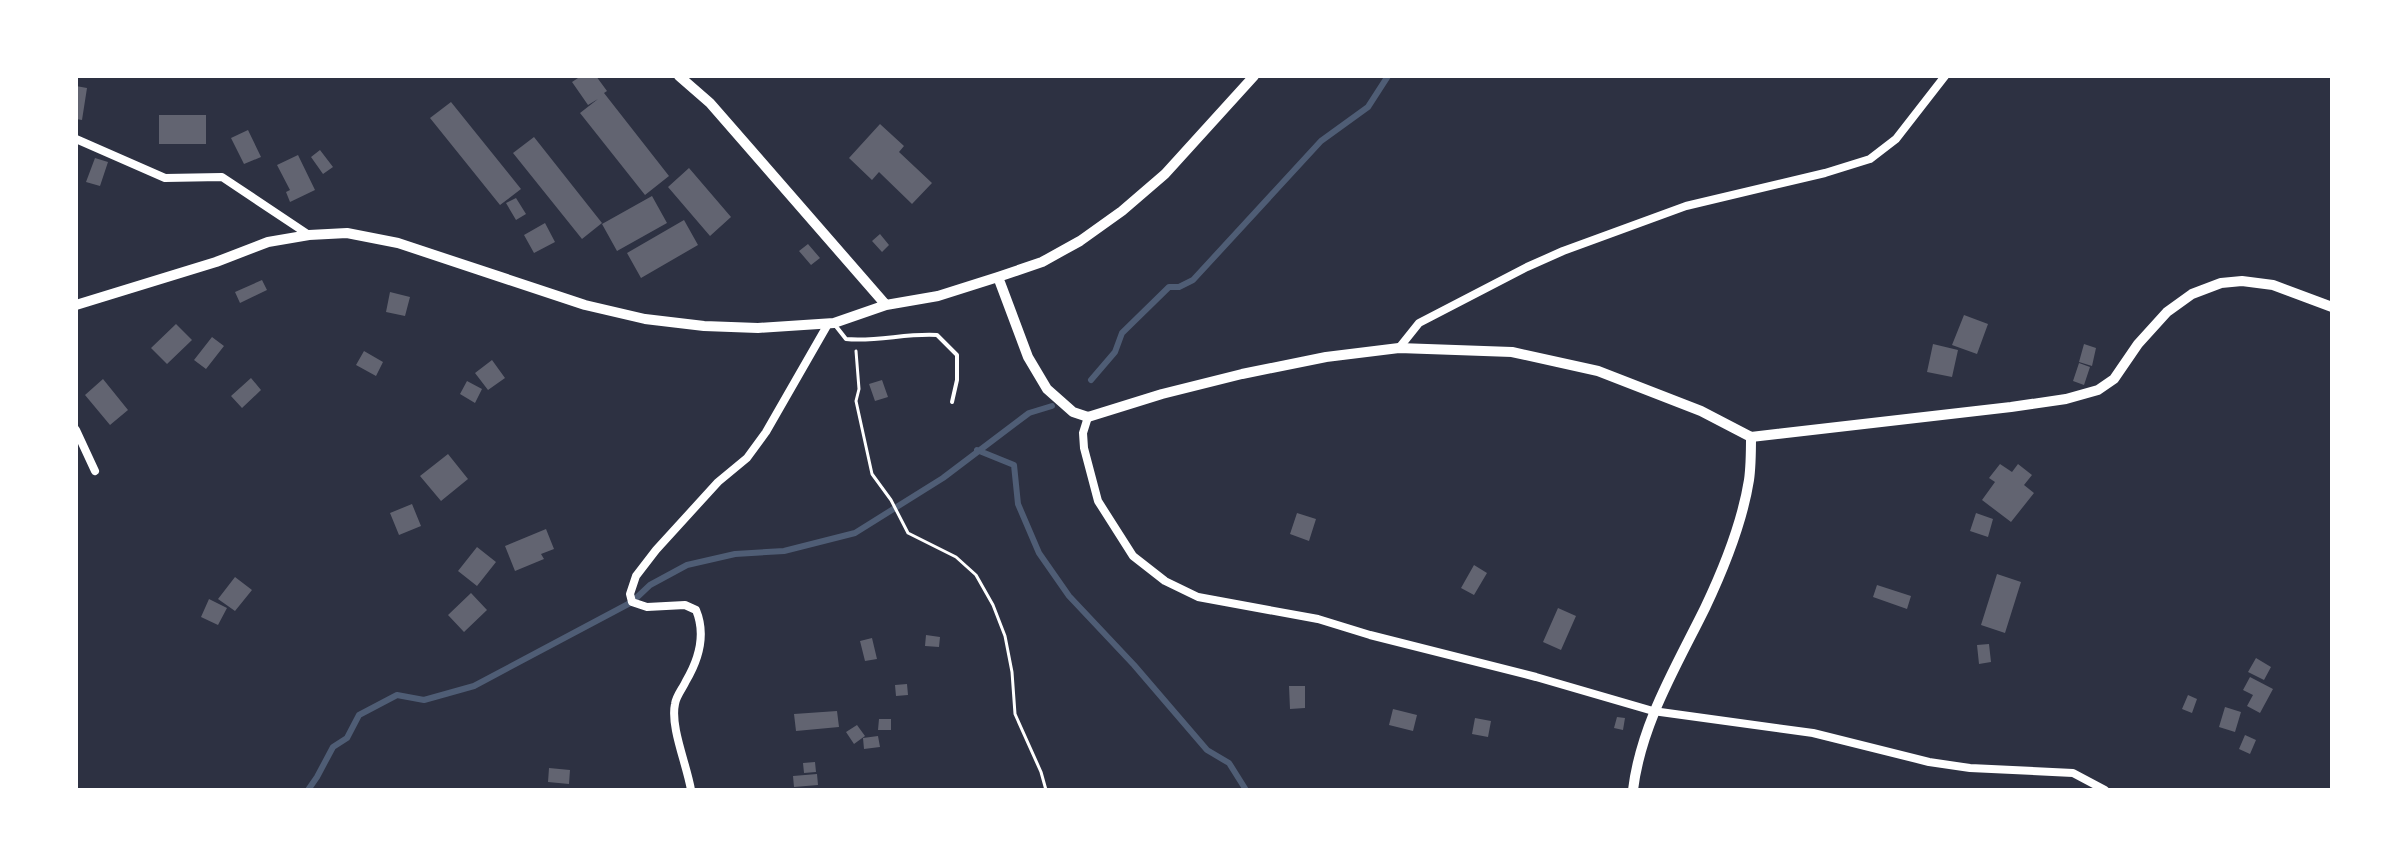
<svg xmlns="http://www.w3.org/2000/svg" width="2408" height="866" font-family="Helvetica,sans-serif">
<rect width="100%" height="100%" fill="#2d3142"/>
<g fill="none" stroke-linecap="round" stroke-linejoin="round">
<path stroke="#4f5d75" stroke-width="6" d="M1091 380 1115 352 1122 333 1169 287H1179L1193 280 1321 141 1368 107 1388 76
M977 450 1014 465 1018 504 1039 553 1069 596 1134 665 1207 750 1229 763 1246 790
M308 790 317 777 333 747 347 738 359 715 397 695 424 700 474 686 632 602 650 585 687 565 735 554 784 551 855 533 943 478 1029 413 1052 406"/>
</g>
<path fill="#626471" d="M581 76H596L607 91 604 93 669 176 645 195 580 113 598 99 588 105 572 82Z
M76 86 87 88 82 120 76 119Z
M451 102 521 189 500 205 430 118Z
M159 115H206V144H159Z
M880 124 904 146 899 152 932 183 912 204 879 172 872 180 849 158Z
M248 130 261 157 244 164 231 138Z
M534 137 602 223 582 239 513 153Z
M320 150 333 167 323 174 311 157Z
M298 155 315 190 290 202 286 192 290 190 277 165Z
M95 158 108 162 100 186 86 182Z
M689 168 731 217 710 236 668 187Z
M652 196 667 223 617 251 602 224Z
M516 198 526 214 516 220 506 203Z
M684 220 698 245 641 278 627 253Z
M545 223 555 242 534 253 524 235Z
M880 234 889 245 882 252 872 241Z
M808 244 820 258 811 265 799 251Z
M262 280 267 290 240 303 235 292Z
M390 292 410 297 405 316 386 312Z
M1964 315 1988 324 1977 354 1952 345Z
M176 324 192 340 167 364 151 348Z
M212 337 224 346 206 369 194 360Z
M1933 344 1958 350 1952 377 1927 372Z
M2084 344 2096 348 2092 366 2079 362Z
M364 351 383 362 376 376 356 365Z
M492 360 505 378 488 390 475 373Z
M2079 363 2090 367 2084 385 2073 381Z
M251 378 261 390 242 408 231 396Z
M103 379 128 410 110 425 85 395Z
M882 380 888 397 875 401 869 384Z
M467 381 482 389 475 403 460 394Z
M448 454 468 479 441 501 420 476Z
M2000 464 2012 472 2018 464 2032 475 2024 485 2034 493 2011 522 1982 500 1995 482 1989 478Z
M412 504 421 526 399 535 390 513Z
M1297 513 1316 519 1309 541 1290 534Z
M1976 513 1993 519 1988 537 1970 531Z
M546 529 554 549 541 554 544 559 515 571 505 546Z
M477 547 496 562 477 586 458 571Z
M1474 565 1487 573 1474 595 1461 588Z
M1997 574 2021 582 2005 633 1981 625Z
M235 577 252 590 235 611 218 599Z
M1877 585 1911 596 1907 609 1873 597Z
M471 593 487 610 464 632 448 615Z
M209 599 227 608 218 625 201 617Z
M1558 608 1576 616 1561 650 1543 642Z
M926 635 940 637 939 647 925 646Z
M872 638 877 659 865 661 860 641Z
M1989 644 1991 662 1979 664 1977 645Z
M2256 658 2271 667 2264 680 2248 672Z
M2250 677 2273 689 2260 713 2247 706 2253 695 2243 690Z
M907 684 908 695 896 696 895 685Z
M1289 686H1305V708L1290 709Z
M2188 695 2197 699 2192 713 2182 709Z
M2225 707 2241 712 2235 732 2219 727Z
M1393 709 1417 715 1413 731 1389 725Z
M837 711 839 727 796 731 794 714Z
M1617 717 1625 718 1623 730 1614 728Z
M1475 718 1491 721 1488 737 1472 734Z
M879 719H891V730H878Z
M857 725 865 736 854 744 846 732Z
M2245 735 2256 740 2250 754 2239 749Z
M878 736 880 747 864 749 863 738Z
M815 762 816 772 804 773 803 763Z
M549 768 570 770 569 784 548 782Z
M817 774 818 785 794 787 793 776Z"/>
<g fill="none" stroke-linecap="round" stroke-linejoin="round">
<path stroke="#fff" stroke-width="3" d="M856 351 859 389 856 401 872 474 891 500 908 533 956 557 976 575 993 605 1005 636 1012 672 1015 714 1041 772 1046 790"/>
<path stroke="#fff" stroke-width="4" d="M835 325 846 339C877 342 906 333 937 335L957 355V380L952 402"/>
<path stroke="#fff" stroke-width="8" d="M76 139 165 178 222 177 309 235
M1399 348 1419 323 1527 267 1563 251 1686 206 1825 173 1870 159 1896 139 1945 76
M1088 417 1083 433 1084 448 1098 501 1133 556 1165 581 1198 597 1318 619 1370 635 1536 677 1653 711 1813 733 1929 762 1970 768 2073 773 2105 790
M76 430 95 471
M691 790C687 765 670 727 675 704 676 696 683 688 686 681 699 659 706 634 696 610L685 605 647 607 632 602 630 594 636 576 656 550 718 482 747 458 766 432 828 324"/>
<path stroke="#fff" stroke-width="10" d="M679 76 710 103 886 305
M998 277 1028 357 1047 389 1073 412 1088 417 1162 394 1242 374 1326 357 1399 348 1512 352 1598 371 1701 411 1751 437 2011 407 2066 399 2098 390 2114 379 2138 344 2167 312 2192 294 2221 283 2242 281 2273 285 2332 307
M76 305 216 262 268 242 309 235 347 233 398 243 585 305 645 319 704 326 758 328 834 323 886 305 938 296 998 277 1042 262 1080 241 1122 211 1165 174 1254 76
M1633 790C1641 724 1676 667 1705 608 1724 568 1742 524 1749 480 1751 466 1751 451 1751 437"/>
</g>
<rect width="2408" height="866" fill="none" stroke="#ffffff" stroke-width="156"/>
</svg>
